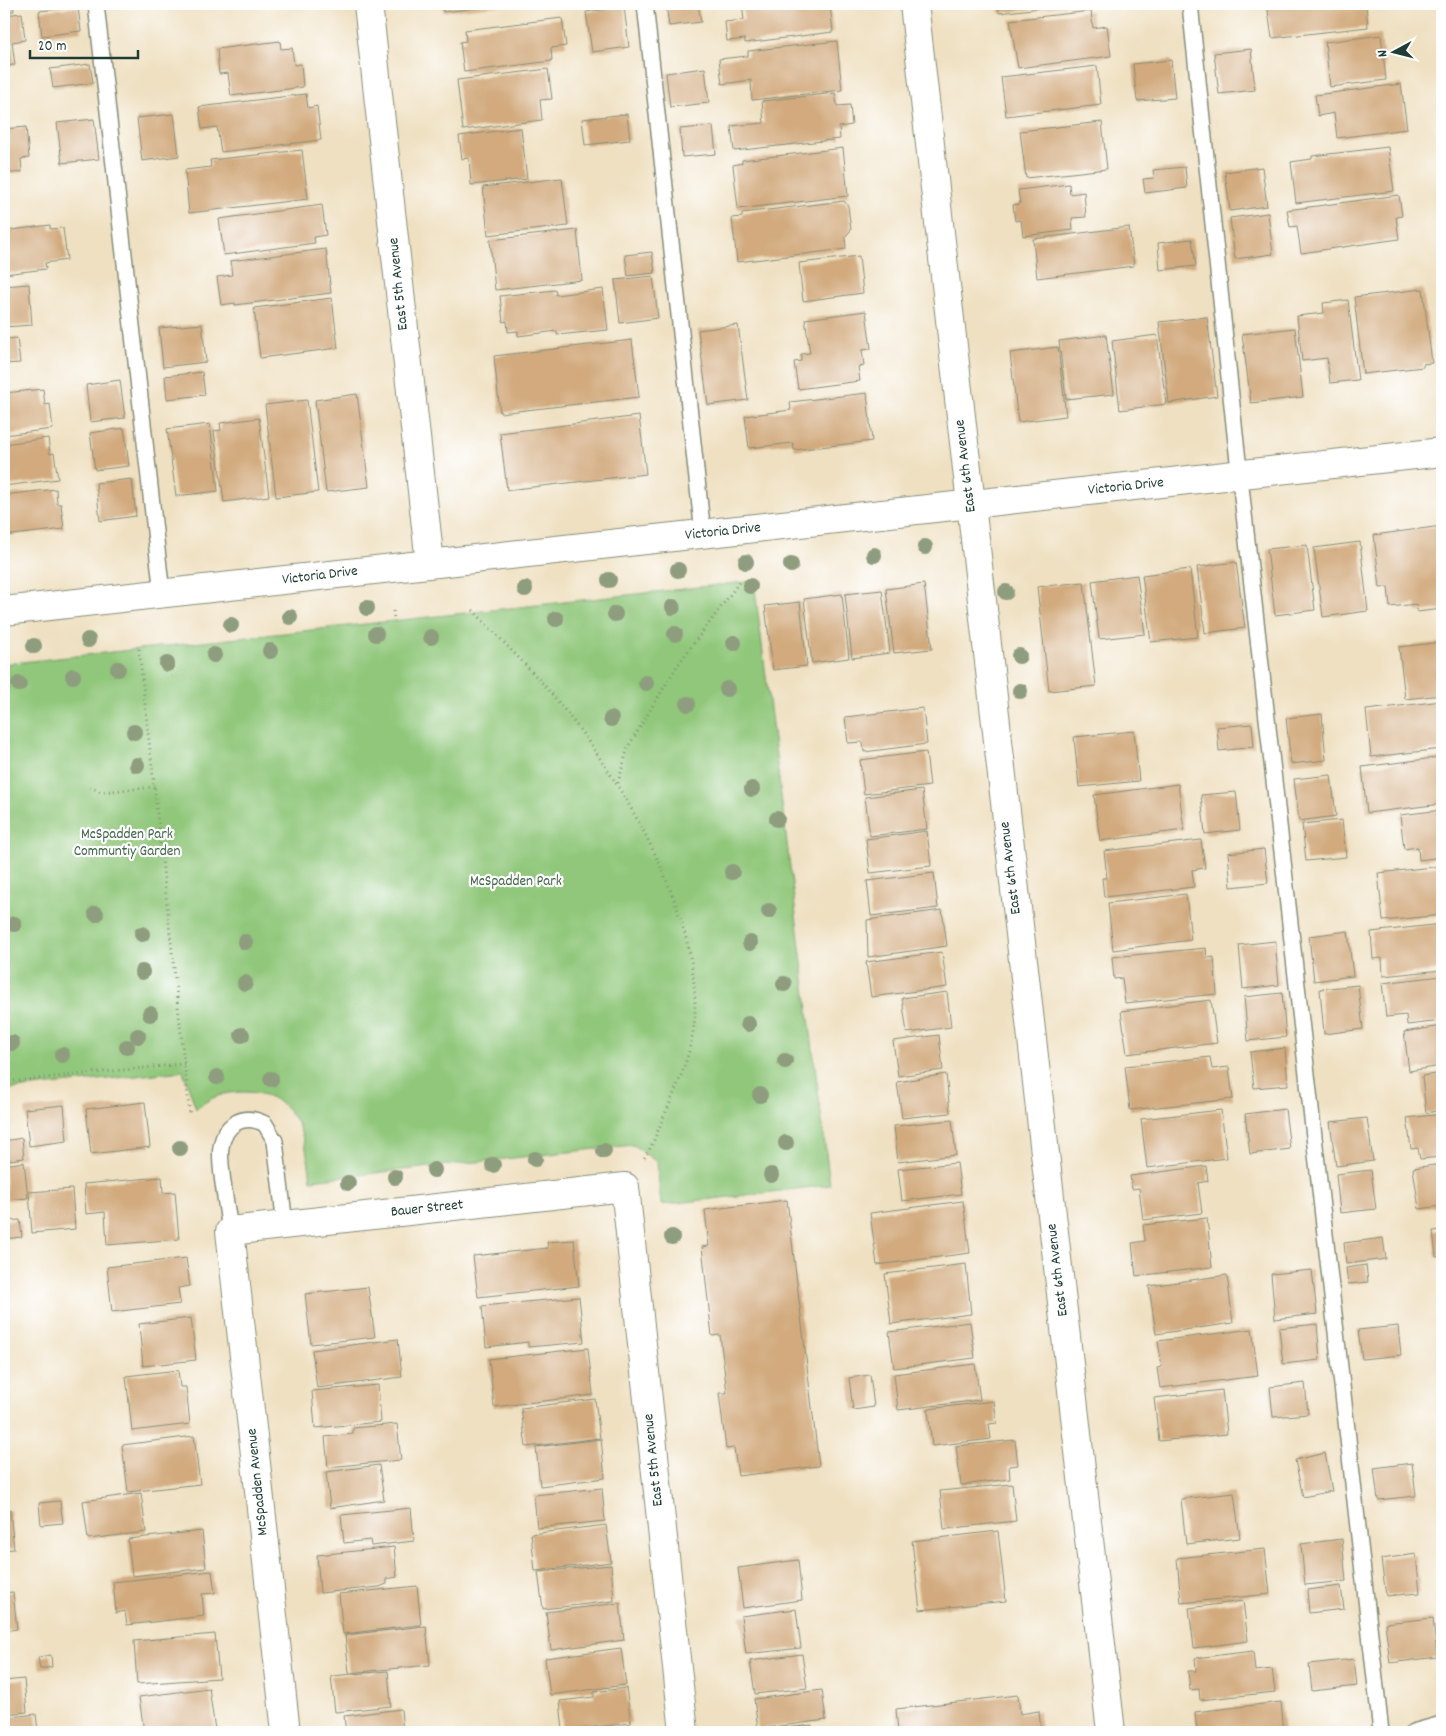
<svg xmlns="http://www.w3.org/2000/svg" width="1446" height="1736" font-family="Dekko,sans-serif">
<rect width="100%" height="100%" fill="#fff"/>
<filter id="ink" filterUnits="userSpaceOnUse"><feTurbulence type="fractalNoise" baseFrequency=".02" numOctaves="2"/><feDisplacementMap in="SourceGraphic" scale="10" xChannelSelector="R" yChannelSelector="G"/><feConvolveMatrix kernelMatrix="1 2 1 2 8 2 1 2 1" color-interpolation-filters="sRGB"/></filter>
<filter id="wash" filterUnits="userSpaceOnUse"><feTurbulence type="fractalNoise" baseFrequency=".0096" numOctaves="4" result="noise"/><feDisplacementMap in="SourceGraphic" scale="20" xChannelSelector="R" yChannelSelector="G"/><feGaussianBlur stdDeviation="1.12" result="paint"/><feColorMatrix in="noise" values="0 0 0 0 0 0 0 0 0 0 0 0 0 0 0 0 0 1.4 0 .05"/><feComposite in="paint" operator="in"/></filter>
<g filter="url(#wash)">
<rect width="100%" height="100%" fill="#efe0c1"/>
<path fill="#90c77a" stroke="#588257" d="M754 581 830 1185 661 1205 657 1162 633 1145 311 1180C306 1138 297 1093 245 1092 224 1092 212 1096 196 1109L183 1071 4 1090V664Z"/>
<g id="blocks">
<path fill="#d2aa7e" d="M4 4H13L14 11 4 12Z
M442 4H504V5L443 12Z
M666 4H698L701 22 669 26Z
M742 4H830L833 32 745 43V39L727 41 725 22 744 20Z
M998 4H1065V5L999 13Z
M1267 4H1366L1368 27 1272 38Z
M78 7 81 31 42 36 39 11Z
M624 7 629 47 592 52 586 12Z
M1091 11 1093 28 1107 26 1111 56 1018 68 1010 20Z
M22 13 25 40 12 42 15 65 4 66V15Z
M562 18 566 46 551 48 552 61 464 72 460 42 466 41 465 30Z
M1381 35 1386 80 1330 87 1325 42Z
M280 41 281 49 292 48 294 65 301 64 303 87 231 96 228 73 219 74 217 49Z
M837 41 842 90 752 100 751 80 722 84 719 59 748 56V51Z
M1251 49 1255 90 1219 94 1214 53Z
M1171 60 1175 98 1137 101 1133 64Z
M90 64 93 83 53 88 50 69Z
M1097 66 1101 105 1006 116 1001 77Z
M705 68 709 103 670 107 666 73Z
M548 69 552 99 540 100 542 120 463 130 457 80Z
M1401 84 1407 129 1337 138 1334 113 1318 116 1315 95Z
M835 93 837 106 850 105 852 125 839 127 840 139 734 151 731 126 764 123 762 101Z
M306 94 308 108 317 106 321 140 221 152 217 127 202 129 199 107Z
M174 114 179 156 142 161 137 118Z
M627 114 630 140 585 145 582 119Z
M94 119 99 159 62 163 57 123Z
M1102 122 1107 169 1026 178 1020 131Z
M713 126 716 154 682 157 680 129Z
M26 127 29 158 21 159 22 172 4 174V129Z
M521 128 527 179 471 185 469 158 462 159 459 136Z
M1388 147 1394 191 1296 203 1291 162 1312 159V156Z
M843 148 848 196 738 209 733 165 742 163V160Z
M302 150 308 199 189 213 185 170 211 167 210 160Z
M1185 167 1187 188 1145 193 1143 179 1154 178 1153 170Z
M1262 167 1267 206 1230 211 1225 172Z
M562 178 568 226 488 235 483 187Z
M1069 184 1070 194 1084 192 1086 217 1072 218 1073 230 1023 236 1021 220 1015 221 1013 205 1020 204 1018 190Z
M1399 195 1402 216 1396 217 1399 239 1301 253 1297 226 1290 227 1287 210Z
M844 201 848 206 851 230 845 237 846 249 737 262 732 218 742 217V213Z
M322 205 326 235 314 237 315 243 224 255 219 219Z
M1268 213 1273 254 1235 259 1230 218Z
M50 225V229L63 228 67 260 45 263 46 269 4 274V231Z
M1129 227 1134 266 1037 278 1033 239Z
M577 230 582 280 495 290 490 240Z
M1192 239 1196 266 1160 270 1158 243Z
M326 249 331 293 235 305V303L221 305 217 277 232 275 230 261Z
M652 252 655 273 628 276 625 255Z
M859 256 863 293 803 301 799 263Z
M653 276 658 318 620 323 615 280Z
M29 284 32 325 4 327V286Z
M603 289 608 330 557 335V331L518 336V331L508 332 507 321 503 322 500 296 555 290 556 295Z
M1423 289 1432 363 1423 364V367L1363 374 1354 297Z
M332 298 338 348 260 358 254 308Z
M1348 300 1358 380 1330 383 1327 358 1302 361 1297 316 1324 313 1323 303Z
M866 311 871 349 862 350 864 366 858 367 860 381 798 389 794 362 801 361V354L810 353 805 319Z
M1207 317 1217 396 1169 403 1159 322Z
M202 324 206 362 163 367 159 328Z
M738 325 748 400 708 405 698 330Z
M1295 328 1303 397 1251 403 1242 334Z
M1106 335 1114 394 1066 399 1059 341Z
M1157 335 1166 404 1120 410 1112 341Z
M17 338 20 363 4 364V339Z
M632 340 639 397 500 413 494 356Z
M1058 347 1066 416 1018 422 1010 353Z
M202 372 205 395 167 399 165 376Z
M120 380 125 418 90 422 86 385Z
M43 389 45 405 50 404 53 429 4 435V393Z
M867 393 872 441 794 450 793 443 749 448 745 416 791 410 790 402Z
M357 394 369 487 326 492 315 400Z
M307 400 318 492 276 497 265 405Z
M639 416 646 474 507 490 500 433Z
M259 418 269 496 224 502 214 431 221 430 220 423Z
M210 424 218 491 176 496 167 429Z
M124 428 129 466 95 470 90 433Z
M48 438 50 454 54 453 58 479 4 486V444Z
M132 479 136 516 100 521 96 483Z
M56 489 57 504H61L64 529 4 536V495Z
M1442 526V609L1417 612 1416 604 1390 607 1388 587 1380 588 1374 535Z
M1360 542 1368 611 1323 617 1314 548Z
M1307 545 1315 610 1275 615 1267 549Z
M1236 562 1245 628 1205 633 1197 567Z
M1190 569 1198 637 1151 642 1142 575Z
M1137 575 1145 634 1099 639 1092 581Z
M1084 582 1096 686 1049 691 1037 587Z
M924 584 932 649 894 653 886 589Z
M882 590 890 653 852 658 845 594Z
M842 594 849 658 812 663 804 599Z
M800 602 807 666 773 670 765 606Z
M1442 642V695L1405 699 1399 647Z
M1442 701V749L1371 757 1366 710Z
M923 708 927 744 864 752 863 742 848 743 845 717Z
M1322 714 1326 760 1291 764 1286 718Z
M1252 724 1254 747 1219 751 1217 727Z
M1134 731 1139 781 1079 787 1074 737Z
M926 752 930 786 864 794 860 760Z
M1442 757V804L1367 813 1362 767Z
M1331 775 1336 816 1299 821 1294 779Z
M1178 784 1184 830 1100 841 1094 795Z
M922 790 927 829 870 836 865 797Z
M1236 792 1240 830 1205 834 1201 795Z
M1442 810V857L1419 860 1418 847 1404 849 1400 815Z
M1342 820 1346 857 1306 861 1302 824Z
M927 831 931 866 870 873 866 839Z
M1201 840 1205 868 1192 870 1194 887 1104 897 1102 878H1107L1104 851Z
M1264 849 1268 883 1231 887 1228 853Z
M1442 866V915L1383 921 1378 873Z
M934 873 938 908 871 916 867 881Z
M1186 894 1191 940 1113 950 1108 903Z
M942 910 947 946 868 957 867 920Z
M1442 924V970L1383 976 1382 958 1373 959 1371 932Z
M1348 931 1353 976 1314 981 1309 936Z
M1275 941 1279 985 1243 989 1239 945Z
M1206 948 1207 958 1214 957 1217 994 1125 1003 1122 978 1114 979 1112 957Z
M942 952 947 987 871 997 866 962Z
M1442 976V1021L1407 1025 1406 1015 1386 1017 1382 983Z
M1358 985 1363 1029 1324 1034 1320 989Z
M947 992 951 1027 907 1033 902 998Z
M1282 993 1286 1037 1248 1041 1244 997Z
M1211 1000 1217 1043 1127 1054 1121 1011Z
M1442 1026V1066L1409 1071 1404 1032Z
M939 1035 943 1070 898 1076 893 1041Z
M1285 1048 1288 1085 1254 1088 1250 1052Z
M1210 1057 1212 1069 1229 1067 1233 1099 1130 1110 1125 1066Z
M1442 1073V1110L1426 1113 1422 1076Z
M946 1074 950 1113 902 1118 897 1082Z
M145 1102 150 1147 91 1154 86 1109Z
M64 1105 67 1141 29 1146 25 1109Z
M1285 1109 1290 1149 1250 1154 1245 1114Z
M1221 1110 1227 1158 1147 1168 1141 1119Z
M1442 1114V1157L1420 1159 1418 1148 1411 1149 1407 1118Z
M1367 1118 1373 1161 1336 1166 1330 1122Z
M952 1120 956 1155 898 1162 894 1126Z
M22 1138 24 1158 4 1161V1141Z
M24 1162 28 1198 7 1200 4 1165Z
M957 1163 961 1194 902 1201 898 1169Z
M1442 1164V1206L1419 1209 1413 1168Z
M1206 1166 1208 1181 1198 1183 1202 1213 1143 1220 1139 1188 1132 1189 1130 1176Z
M1371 1170 1376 1209 1340 1213 1336 1174Z
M162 1177 163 1193 175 1192 179 1239 107 1245 105 1212 86 1214 84 1184Z
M72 1189 75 1229 32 1233 29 1192Z
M787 1200 819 1466 738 1476 734 1448 726 1449 719 1393H727L720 1335 712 1336 702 1247 709 1246 705 1210Z
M963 1201 970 1253 877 1265 870 1213Z
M1207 1218 1212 1267 1136 1276 1132 1243 1145 1241 1143 1225Z
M20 1220 22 1237 4 1239V1221Z
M1442 1230V1256L1436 1257 1433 1231Z
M1383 1238 1386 1259 1346 1264 1344 1243Z
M574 1240 579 1286 478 1297 473 1256 548 1248 547 1242Z
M186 1258 190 1286 178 1288 180 1304 112 1312 107 1267Z
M966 1264 971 1314 891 1324 885 1274Z
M1366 1265 1368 1282 1348 1284 1346 1268Z
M1312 1270 1317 1314 1275 1319 1271 1274Z
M1227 1275 1233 1323 1156 1334 1149 1286Z
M368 1287 375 1337 311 1344 305 1294Z
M579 1297 584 1342 528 1347V1342L486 1347 482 1306Z
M191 1318 196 1360 143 1366 139 1324Z
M970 1322 975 1358 894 1368 889 1332Z
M1317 1324 1320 1360 1283 1364 1279 1328Z
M1398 1326 1401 1355 1362 1359 1358 1330Z
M1252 1329 1258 1376 1160 1388 1157 1368 1162 1367 1158 1341Z
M398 1339 402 1377 317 1388 312 1350Z
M588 1348 593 1395 494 1407 489 1359Z
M975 1364 980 1400 898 1410 894 1374Z
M178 1370 180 1387H186L190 1424 132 1431 126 1376Z
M870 1375 874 1407 853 1410 849 1378Z
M1305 1383 1308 1414 1273 1417 1270 1387Z
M378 1385 381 1422 315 1428 312 1391Z
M1222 1390 1227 1434 1159 1441 1154 1398Z
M595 1399 600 1438 526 1447 521 1408Z
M994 1401 997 1423 989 1424 991 1439 932 1446 928 1409Z
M397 1424 401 1460 328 1467 325 1437 353 1434V1428Z
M194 1436 200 1484 128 1492 122 1445Z
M601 1439 605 1478 540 1486 536 1447Z
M1015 1440 1018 1465 1009 1466 1010 1479 961 1485 956 1446Z
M1325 1453 1332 1491 1303 1497 1295 1460Z
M1412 1463 1416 1496 1378 1500 1374 1468Z
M379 1465 384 1500 330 1508 326 1472Z
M1012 1484 1016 1521 944 1529 940 1491Z
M602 1488 605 1521 537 1528 534 1495Z
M141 1493 146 1532 88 1539 83 1501Z
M1234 1493 1240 1538 1186 1544 1181 1499Z
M60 1501 63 1523 41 1525 39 1503Z
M411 1508 414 1541 371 1546 370 1540 344 1543 341 1515Z
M10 1510 14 1549 4 1550V1511Z
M606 1525 611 1562 535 1571 531 1534Z
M202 1531 206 1568 132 1576 128 1539Z
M998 1531 1006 1601 920 1610 912 1541Z
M1342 1539 1346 1581 1305 1585 1301 1544Z
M394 1547 397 1577 387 1579V1584L379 1587 320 1593 317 1555Z
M1265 1549 1270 1594 1181 1603 1177 1558Z
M1416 1554 1420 1593 1386 1596 1381 1559Z
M798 1560 802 1600 743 1608 738 1568Z
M611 1565 614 1601 543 1609 538 1572Z
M212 1571 215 1593 202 1594 204 1616 127 1625 125 1611 116 1613 113 1582Z
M417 1586 421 1625 343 1634 339 1594Z
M1341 1586 1344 1609 1309 1613 1307 1590Z
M13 1592 17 1629 4 1631V1593Z
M1243 1601 1248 1641 1194 1648 1189 1608Z
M620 1603 624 1640 551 1650 546 1612Z
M796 1609 801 1648 746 1654 741 1616Z
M1433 1618 1437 1657 1390 1663 1385 1623Z
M426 1626 430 1665 349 1673 345 1635Z
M215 1634 219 1678 137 1684 134 1641Z
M621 1648 626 1685 550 1695 545 1658Z
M1253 1651 1255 1671 1272 1669 1275 1692 1200 1700 1199 1689 1190 1690 1188 1671H1196L1195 1658Z
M802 1654 807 1688 755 1694 750 1661Z
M51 1655 52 1667 40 1669 38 1657Z
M1354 1659 1357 1686 1312 1691 1309 1664Z
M388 1671 391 1706 335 1712 331 1676Z
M24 1679 27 1712 4 1714V1681Z
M209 1688 215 1730 193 1732H144L139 1697Z
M626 1688 631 1723 563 1731 560 1701 594 1697V1692Z
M822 1690 826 1720 758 1729 754 1699Z
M1018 1695 1020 1714 1039 1711 1041 1732H898L896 1709Z
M1281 1702 1284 1732H1197L1195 1712Z
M401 1709 403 1732H346L344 1716Z
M36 1714 38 1732H4V1718Z
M812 1725V1732H764L763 1731Z"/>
</g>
</g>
<g filter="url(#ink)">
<use href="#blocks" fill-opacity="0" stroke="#878e7a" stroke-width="1"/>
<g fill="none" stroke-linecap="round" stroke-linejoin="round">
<g stroke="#878e7a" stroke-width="18">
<path id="service" d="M96 4 162 594
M645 4 703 534
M1190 4 1235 434 1381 1732
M230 1231C228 1213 218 1162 221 1147 225 1123 244 1113 265 1124L275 1141 285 1225
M1413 1732 1442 1724"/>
</g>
<g stroke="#878e7a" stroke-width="30">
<path id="minor" d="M368 4 430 563
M914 4 1111 1732
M286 1732 230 1231 625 1187 684 1732"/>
</g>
<g stroke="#878e7a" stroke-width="30">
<path id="tertiary" d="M4 611 1442 452"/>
</g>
<path stroke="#878e7a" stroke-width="3" stroke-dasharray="1 4" stroke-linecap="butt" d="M473 610C504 644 539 676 567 713 627 790 697 910 695 1009 695 1056 669 1102 652 1145L643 1160
M393 611 394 619
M139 649 190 1116
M618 783 628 747 677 666 741 580
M90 787 101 792 155 787
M4 1082 184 1064"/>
<use href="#service" stroke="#fff" stroke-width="15"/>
<use href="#minor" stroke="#fff" stroke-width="28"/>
<use href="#tertiary" stroke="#fff" stroke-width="28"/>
</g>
<g fill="#8f9d7f">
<circle cx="925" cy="547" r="8"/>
<circle cx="874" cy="555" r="8"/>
<circle cx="746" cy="562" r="8"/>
<circle cx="791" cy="565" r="8"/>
<circle cx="678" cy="570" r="8"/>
<circle cx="609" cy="580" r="8"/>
<circle cx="750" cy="586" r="8"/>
<circle cx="525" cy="589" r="8"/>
<circle cx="1006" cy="592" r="8"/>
<circle cx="673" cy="607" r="8"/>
<circle cx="367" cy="608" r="8"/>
<circle cx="615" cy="614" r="8"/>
<circle cx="290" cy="617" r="8"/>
<circle cx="556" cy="619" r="8"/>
<circle cx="231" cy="625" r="8"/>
<circle cx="376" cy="634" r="8"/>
<circle cx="675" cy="634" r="8"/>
<circle cx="431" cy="637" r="8"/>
<circle cx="88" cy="640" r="8"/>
<circle cx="734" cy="643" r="8"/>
<circle cx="34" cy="646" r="8"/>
<circle cx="270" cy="651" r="8"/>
<circle cx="214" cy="655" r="8"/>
<circle cx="1019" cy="656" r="8"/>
<circle cx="167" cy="664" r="8"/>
<circle cx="118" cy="669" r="8"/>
<circle cx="73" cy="676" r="8"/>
<circle cx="646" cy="683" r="8"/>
<circle cx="19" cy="684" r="8"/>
<circle cx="727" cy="689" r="8"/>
<circle cx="1020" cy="691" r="8"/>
<circle cx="688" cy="704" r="8"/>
<circle cx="611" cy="719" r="8"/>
<circle cx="134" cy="732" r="8"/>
<circle cx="137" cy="765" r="8"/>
<circle cx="752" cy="789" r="8"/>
<circle cx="777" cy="819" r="8"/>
<circle cx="732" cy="872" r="8"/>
<circle cx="769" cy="911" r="8"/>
<circle cx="96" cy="914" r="8"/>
<circle cx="14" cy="924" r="8"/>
<circle cx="142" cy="934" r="8"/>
<circle cx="245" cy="942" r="8"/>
<circle cx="750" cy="943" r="8"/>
<circle cx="142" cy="972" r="8"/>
<circle cx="245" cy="983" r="8"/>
<circle cx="784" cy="984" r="8"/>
<circle cx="150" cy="1014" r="8"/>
<circle cx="748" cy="1024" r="8"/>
<circle cx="242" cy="1035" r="8"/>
<circle cx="138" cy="1036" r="8"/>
<circle cx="12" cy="1043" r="8"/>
<circle cx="127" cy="1047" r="8"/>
<circle cx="62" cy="1055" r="8"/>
<circle cx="785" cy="1061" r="8"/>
<circle cx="217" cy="1077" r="8"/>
<circle cx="271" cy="1079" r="8"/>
<circle cx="760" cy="1095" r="8"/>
<circle cx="786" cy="1143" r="8"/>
<circle cx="180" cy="1148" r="8"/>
<circle cx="604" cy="1151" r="8"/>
<circle cx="535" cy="1159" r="8"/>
<circle cx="493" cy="1165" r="8"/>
<circle cx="434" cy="1170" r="8"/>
<circle cx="771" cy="1175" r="8"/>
<circle cx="395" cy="1177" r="8"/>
<circle cx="348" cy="1183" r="8"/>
<circle cx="672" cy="1237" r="8"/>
</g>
</g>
<g text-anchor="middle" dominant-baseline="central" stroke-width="4.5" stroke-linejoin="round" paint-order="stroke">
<g font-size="15" fill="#1f3d34" stroke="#fff">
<text transform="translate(399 284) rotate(-96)">East 5th Avenue</text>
<text transform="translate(966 466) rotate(-97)">East 6th Avenue</text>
<text transform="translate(1126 487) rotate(-6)">Victoria Drive</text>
<text transform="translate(723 532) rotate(-6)">Victoria Drive</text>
<text transform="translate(320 576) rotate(-7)">Victoria Drive</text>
<text transform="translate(1011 868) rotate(-97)">East 6th Avenue</text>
<text transform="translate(427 1209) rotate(-6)">Bauer Street</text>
<text transform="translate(1058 1270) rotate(-97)">East 6th Avenue</text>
<text transform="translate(654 1460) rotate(-96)">East 5th Avenue</text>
<text transform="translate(258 1482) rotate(-96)">McSpadden Avenue</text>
</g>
<g font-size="15" fill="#416649" stroke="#fff">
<text x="127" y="835">McSpadden Park<tspan x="127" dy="17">Communtiy Garden</tspan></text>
<text x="516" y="882">McSpadden Park</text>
</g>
</g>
<rect width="1446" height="1736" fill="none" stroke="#fff" stroke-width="20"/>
<g transform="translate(1394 52) rotate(263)" stroke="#ffffff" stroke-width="4" paint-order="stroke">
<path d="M0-4L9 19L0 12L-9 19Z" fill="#1f3d34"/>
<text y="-8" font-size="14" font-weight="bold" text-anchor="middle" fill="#1f3d34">N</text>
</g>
<path d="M30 50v8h108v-8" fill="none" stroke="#1f3d34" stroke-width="2.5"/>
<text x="38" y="50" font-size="15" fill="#1f3d34" stroke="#ffffff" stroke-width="4" paint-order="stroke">20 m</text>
</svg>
